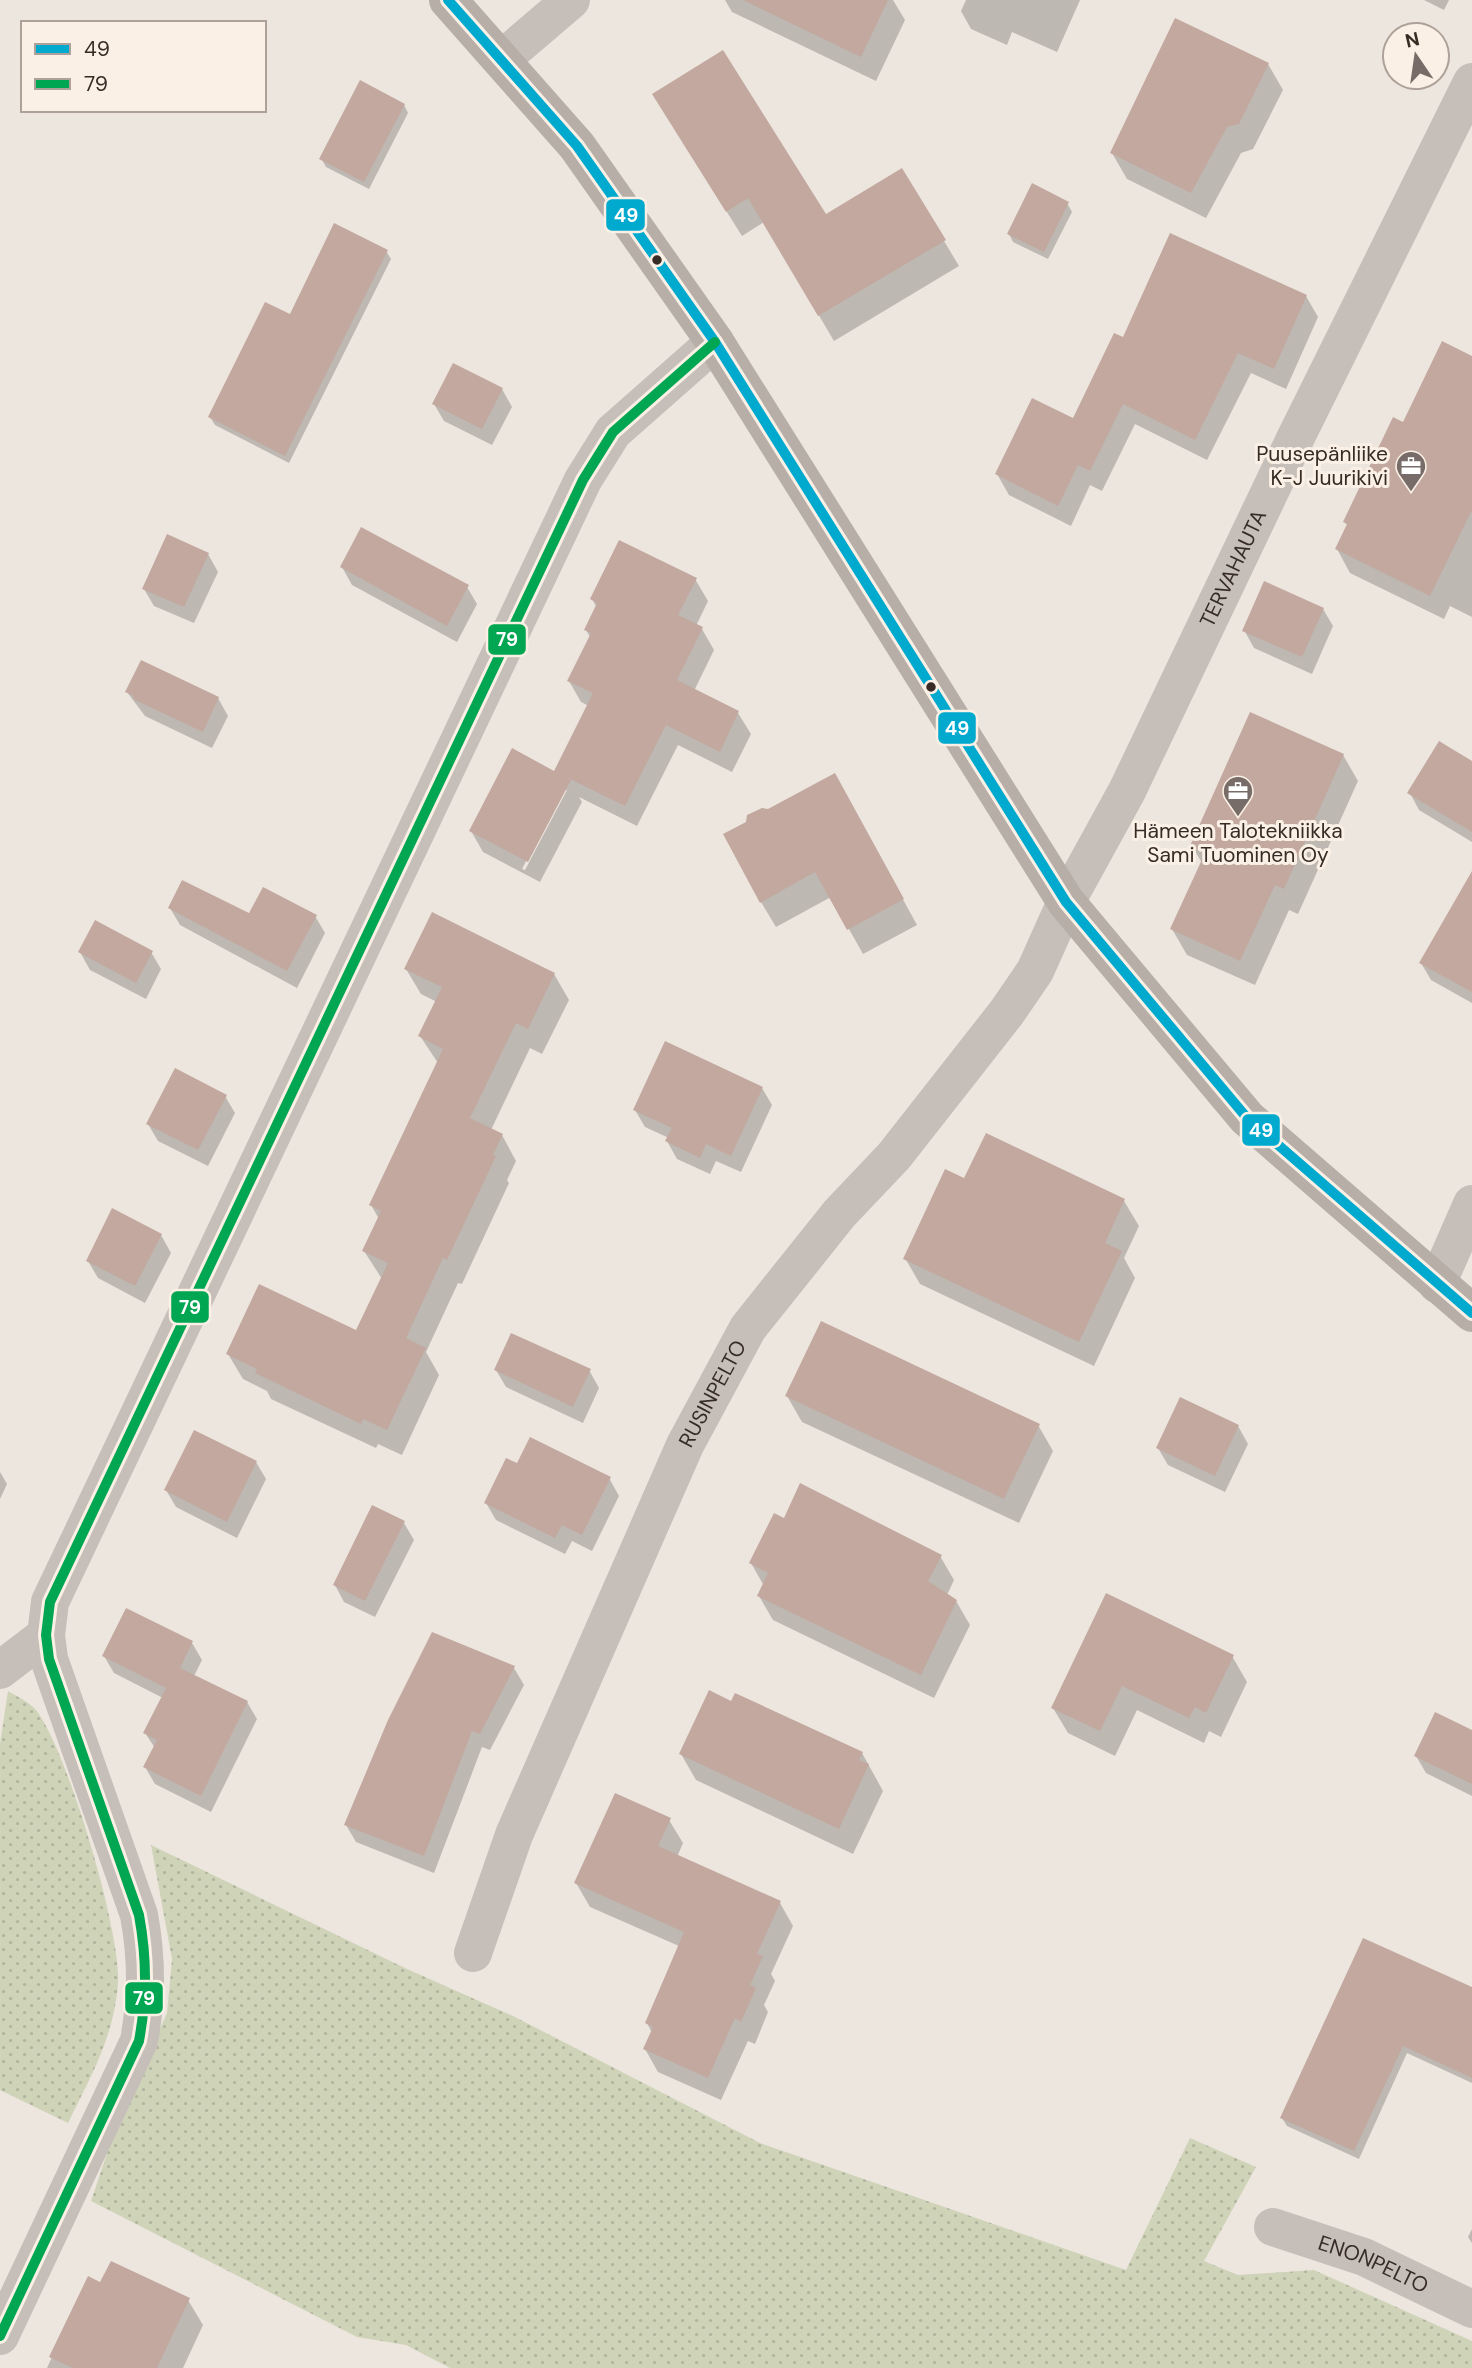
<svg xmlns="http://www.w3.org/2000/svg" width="1472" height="2368" font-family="'DM Sans',sans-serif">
<defs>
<pattern id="grass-dots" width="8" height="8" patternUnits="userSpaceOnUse" patternTransform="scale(1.75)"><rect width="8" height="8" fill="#cfd3b8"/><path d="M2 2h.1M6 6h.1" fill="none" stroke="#b2b59e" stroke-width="1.8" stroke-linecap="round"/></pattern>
</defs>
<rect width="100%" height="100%" fill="#ede6df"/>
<path fill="url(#grass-dots)" d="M8 1691C16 1696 29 1702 35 1709 66 1745 122 1935 118 1983 114 2037 91 2076 68 2123L0 2090V1744Z
M151 1845 407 1969 513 2016 760 2143 1126 2270 1190 2138 1256 2167 1204 2261 1238 2275 1314 2270 1472 2341V2368H450L406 2345 357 2337 91 2201 117 2124 167 2013 172 1959Z"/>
<path fill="#0003" fill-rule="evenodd" d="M725 0H893L905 20 876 81 732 12Z
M966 0H1080L1057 52 1012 32 1007 45 971 29 961 11Z
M1424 0H1449L1444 10Z
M1268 64 1283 90 1253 149 1241 153 1206 218 1127 179 1112 153Z
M404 105 408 113 369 189 326 167 321 158Z
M669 120 825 216 944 241 959 266 834 341 764 222 742 236Z
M1067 203 1072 212 1048 259 1013 242 1009 234Z
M386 251 391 259 289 463 215 425 210 417 290 316Z
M1306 296 1318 317 1286 389 1251 373 1207 460 1135 424 1102 491 1090 485 1071 526 1009 495 997 474 1073 421 1124 340Z
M1472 358V617L1450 606 1444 619 1350 573 1337 549 1348 526 1345 522 1403 424Z
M502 389 512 407 492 445 444 421 434 404Z
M208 554 218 572 194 623 154 606 144 589Z
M342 567 467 587 477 604 457 642 352 585Z
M695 579 708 601 696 626 702 629 714 650 694 691 738 713 751 734 732 772 678 745 637 826 579 797 582 802 540 882 483 852 471 831 555 773 589 706 581 702 569 681 590 637 586 630 597 608 592 599ZM563 790H567L525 870 522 869Z
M1323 609 1333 626 1312 674 1254 648 1244 630Z
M127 692 218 698 228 716 212 748 145 716Z
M1343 755 1358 781 1298 914 1289 910 1255 985 1187 955 1172 929 1202 863 1192 846Z
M1472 763V842L1419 810 1410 793Z
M849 801 917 925 863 954 831 897 776 927 761 902 747 823Z
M170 908 250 915 315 916 325 933 297 988 180 925Z
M1472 916V1003L1431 980 1421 963Z
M80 952H151L161 969 146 999 90 970Z
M406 969 554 974 569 1000 542 1054 530 1048 491 1130 502 1135 516 1161 507 1180 509 1183 462 1284 458 1283 426 1352 439 1375 402 1455 378 1444 376 1448 271 1399 267 1391 243 1379 228 1354 357 1332 382 1279 364 1251 379 1219 371 1205 438 1063 420 1036 437 1002 421 994Z
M762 1088 772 1105 741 1172 716 1161 710 1174 677 1159 667 1141 669 1138 645 1127 635 1110Z
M225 1096 235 1113 208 1166 158 1141 148 1124Z
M987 1135 1124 1201 1139 1226 1124 1258 1135 1278 1094 1366 920 1284 905 1258 965 1180Z
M161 1235 171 1253 145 1303 98 1278 88 1261Z
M496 1370H589L599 1388 583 1423 506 1387Z
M787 1396 1038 1425 1053 1451 1019 1523 802 1422Z
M1238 1426 1248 1444 1225 1492 1168 1465 1158 1448Z
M256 1462 266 1479 237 1538 176 1507 166 1490Z
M518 1466 609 1478 619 1496 592 1551 572 1541 565 1554 496 1520 486 1503Z
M0 1472 7 1484 0 1499Z
M785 1520 940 1556 954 1580 947 1595 956 1601 970 1625 934 1698 773 1620 759 1596 764 1586 751 1563Z
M404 1523 414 1540 375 1617 344 1602 335 1585Z
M1107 1596 1232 1656 1247 1682 1221 1737 1209 1731 1204 1743 1137 1710 1115 1756 1068 1733 1053 1708Z
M127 1611 192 1643 202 1660 194 1676 247 1702 257 1719 211 1812 155 1784 145 1767 155 1748 145 1733 163 1698 114 1673 104 1656Z
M514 1668 524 1685 490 1750 482 1747 434 1873 356 1842 346 1825Z
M1472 1732V1796L1426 1773 1416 1756Z
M862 1753 883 1791 853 1854 696 1780 681 1754Z
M669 1820 683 1843 677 1857 780 1903 793 1926 771 1974 775 1981 764 2005 768 2012 755 2044 748 2041 721 2100 658 2072 645 2049 652 2033 647 2023 679 1946 590 1907 576 1883Z
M1472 1989V2083L1407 2053 1359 2159 1287 2126 1282 2118Z
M1472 2229V2243L1468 2237Z
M88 2278 101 2285 188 2300 203 2325 183 2368H47Z"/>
<path fill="#c2a89f" d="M743 0H888L861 57Z
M1175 18 1269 63 1239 124 1227 127 1191 193 1110 153Z
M723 50 826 214 902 168 946 240 818 316 748 198 726 212 652 94Z
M360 80 405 104 364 182 319 159Z
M1032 183 1069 202 1044 252 1007 234Z
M334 223 388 250 285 456 208 417 265 302 290 314Z
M1170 233 1307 295 1274 369 1238 353 1195 440 1123 404 1090 471 1078 465 1058 506 995 474 1032 398 1073 418 1114 333 1123 337Z
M1442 341 1472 356V510L1430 596 1335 549 1347 524 1343 522 1393 417 1403 422Z
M453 363 503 388 482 429 432 404Z
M361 527 469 585 447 626 340 567Z
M167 534 209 553 184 607 142 589Z
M619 540 697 578 678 615 703 627 677 680 739 711 720 752 666 725 625 806 556 772 571 780 528 862 469 831 512 748 554 771 593 693 567 681 591 633 584 630 597 603 590 599Z
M1264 581 1324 608 1302 657 1242 631Z
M141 660 219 697 203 732 133 699 134 696 125 692Z
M1250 712 1344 754 1284 889 1275 885 1240 961 1170 929 1205 853 1190 846Z
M1439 741 1472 761V832L1407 793Z
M835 773 904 899 847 930 815 872 760 903 723 834 746 822 747 815 762 808 768 809Z
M1472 871V992L1419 963Z
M182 880 249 913 263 887 317 915 287 971 168 908Z
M432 912 555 973 528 1029 516 1023 470 1118 503 1134 493 1155 496 1156 447 1260 443 1258 406 1338 426 1348 387 1430 363 1419 361 1424 255 1373 257 1369 226 1354 259 1284 356 1330 388 1263 362 1251 381 1211 369 1205 443 1049 418 1036 442 987 404 969Z
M95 920 153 951 136 983 78 952Z
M665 1041 763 1087 731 1156 706 1144 700 1158 665 1141 672 1128 633 1110Z
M175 1068 227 1095 198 1150 146 1124Z
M986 1133 1125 1199 1105 1243 1122 1251 1079 1342 903 1259 945 1169 964 1178Z
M112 1208 162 1234 135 1286 86 1261Z
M821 1321 1040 1424 1004 1499 785 1396Z
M511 1333 591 1369 573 1407 494 1370Z
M1180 1397 1239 1425 1215 1476 1156 1448Z
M194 1430 257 1461 227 1522 164 1490Z
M530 1437 611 1477 582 1535 562 1525 555 1538 484 1503 506 1458 517 1463Z
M800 1483 942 1555 928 1581 957 1600 921 1675 757 1596 768 1573 749 1563 774 1513 784 1518Z
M372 1505 405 1521 365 1601 333 1585Z
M1106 1593 1234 1655 1206 1713 1195 1707 1189 1718 1122 1686 1100 1731 1051 1708Z
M126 1608 193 1641 180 1668 248 1701 201 1796 143 1767 157 1740 143 1733 166 1688 102 1656Z
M432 1632 515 1666 480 1734 472 1731 424 1856 344 1825 388 1720Z
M709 1690 731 1701 735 1693 863 1752 859 1760 869 1764 839 1829 679 1754Z
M1435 1712 1472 1730V1784L1414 1756Z
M615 1793 671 1818 658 1846 781 1901 757 1954 763 1956 750 1985 756 1988 741 2022 735 2018 708 2078 643 2049 653 2027 645 2023 684 1932 574 1883Z
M1363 1938 1472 1987V2078L1403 2046 1354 2151 1280 2118Z
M111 2261 190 2298 157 2368H73L49 2357 88 2276 100 2282Z"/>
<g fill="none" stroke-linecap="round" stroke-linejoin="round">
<g stroke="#c6beb8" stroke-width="38">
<path d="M502 59 571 0"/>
<path d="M1437 1284 1472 1204"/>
<path d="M0 1670 46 1635"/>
<path id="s1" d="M473 1953 514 1835 685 1445 748 1328 839 1214 894 1156 1007 1012 1035 971 1066 902 1127 791 1294 441 1472 82"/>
<path id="s2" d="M1273 2227 1364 2257 1472 2309"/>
<path d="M0 2336 139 2041C147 1997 147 1959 139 1915L49 1659 46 1635 50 1602 583 480 613 432 715 342"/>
</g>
<path stroke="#b7aea8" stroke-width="38" d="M448 0 577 146 715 342 1066 902 1247 1118 1472 1313"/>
<g stroke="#fbf0e5" stroke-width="16">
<path id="bus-1" d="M448 0 577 146 715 342 1066 902 1247 1118 1472 1313"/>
</g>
<g stroke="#fbf0e5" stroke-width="16">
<path id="bus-2" d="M0 2336 139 2041C147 1997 147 1959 139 1915L49 1659 46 1635 50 1602 583 480 613 432 715 342"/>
</g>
<use href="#bus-1" stroke="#00a9ce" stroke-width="10"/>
<use href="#bus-2" stroke="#00a651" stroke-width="10"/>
</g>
<defs>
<g id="office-pin" transform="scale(1.575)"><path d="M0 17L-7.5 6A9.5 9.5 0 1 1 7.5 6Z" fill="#776c67" stroke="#fbf0e5"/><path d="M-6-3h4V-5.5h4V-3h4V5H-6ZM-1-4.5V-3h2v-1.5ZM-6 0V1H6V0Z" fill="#fff"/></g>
</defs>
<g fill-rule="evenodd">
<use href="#office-pin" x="1411" y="466"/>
<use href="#office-pin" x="1238" y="791"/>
</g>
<g fill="#372b26" stroke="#fbf0e5" stroke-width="2.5">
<circle cx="657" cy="260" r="6"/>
<circle cx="931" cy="687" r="6"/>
</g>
<g text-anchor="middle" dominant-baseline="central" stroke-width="6" stroke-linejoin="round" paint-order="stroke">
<g font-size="21" fill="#372b26" stroke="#fbf0e5" text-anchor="end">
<text x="1388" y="454">Puusepänliike<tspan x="1388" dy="24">K-J Juurikivi</tspan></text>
<text x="1238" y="831" text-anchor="middle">Hämeen Talotekniikka<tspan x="1238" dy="24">Sami Tuominen Oy</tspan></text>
</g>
<g font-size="21" fill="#372b26" stroke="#fbf0e5">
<text stroke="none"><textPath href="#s1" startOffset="1591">TERVAHAUTA</textPath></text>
<text stroke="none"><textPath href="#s1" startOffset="609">RUSINPELTO</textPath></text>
<text stroke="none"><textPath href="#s2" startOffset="107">ENONPELTO</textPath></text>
</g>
</g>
<g stroke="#fbf0e5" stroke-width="2.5">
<rect x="605" y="198" width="41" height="34" rx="7" fill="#00a9ce"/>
<rect x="487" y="623" width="40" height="33" rx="7" fill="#00a651"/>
<rect x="937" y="711" width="40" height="34" rx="7" fill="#00a9ce"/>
<rect x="1241" y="1113" width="40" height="34" rx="7" fill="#00a9ce"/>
<rect x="170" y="1290" width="40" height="34" rx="7" fill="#00a651"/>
<rect x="124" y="1981" width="40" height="34" rx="7" fill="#00a651"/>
</g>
<g font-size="19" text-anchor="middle" font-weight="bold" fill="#fff">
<text x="626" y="222">49</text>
<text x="507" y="646">79</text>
<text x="957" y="735">49</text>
<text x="1261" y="1137">49</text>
<text x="190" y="1314">79</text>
<text x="144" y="2005">79</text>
</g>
<rect x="21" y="21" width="245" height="91" fill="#fbf0e5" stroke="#ada199" stroke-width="2"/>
<rect x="35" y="44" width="35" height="10" fill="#00a9ce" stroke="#ada199" stroke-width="2"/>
<text x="84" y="56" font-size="21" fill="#372b26">49</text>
<rect x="35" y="79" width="35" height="10" fill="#00a651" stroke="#ada199" stroke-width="2"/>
<text x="84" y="91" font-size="21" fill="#372b26">79</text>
<g transform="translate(1416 56) rotate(347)"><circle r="33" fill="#fbf0e5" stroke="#ada199" stroke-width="2"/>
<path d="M0-5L12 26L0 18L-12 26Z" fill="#776c67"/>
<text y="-10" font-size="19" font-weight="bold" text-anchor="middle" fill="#372b26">N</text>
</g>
</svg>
